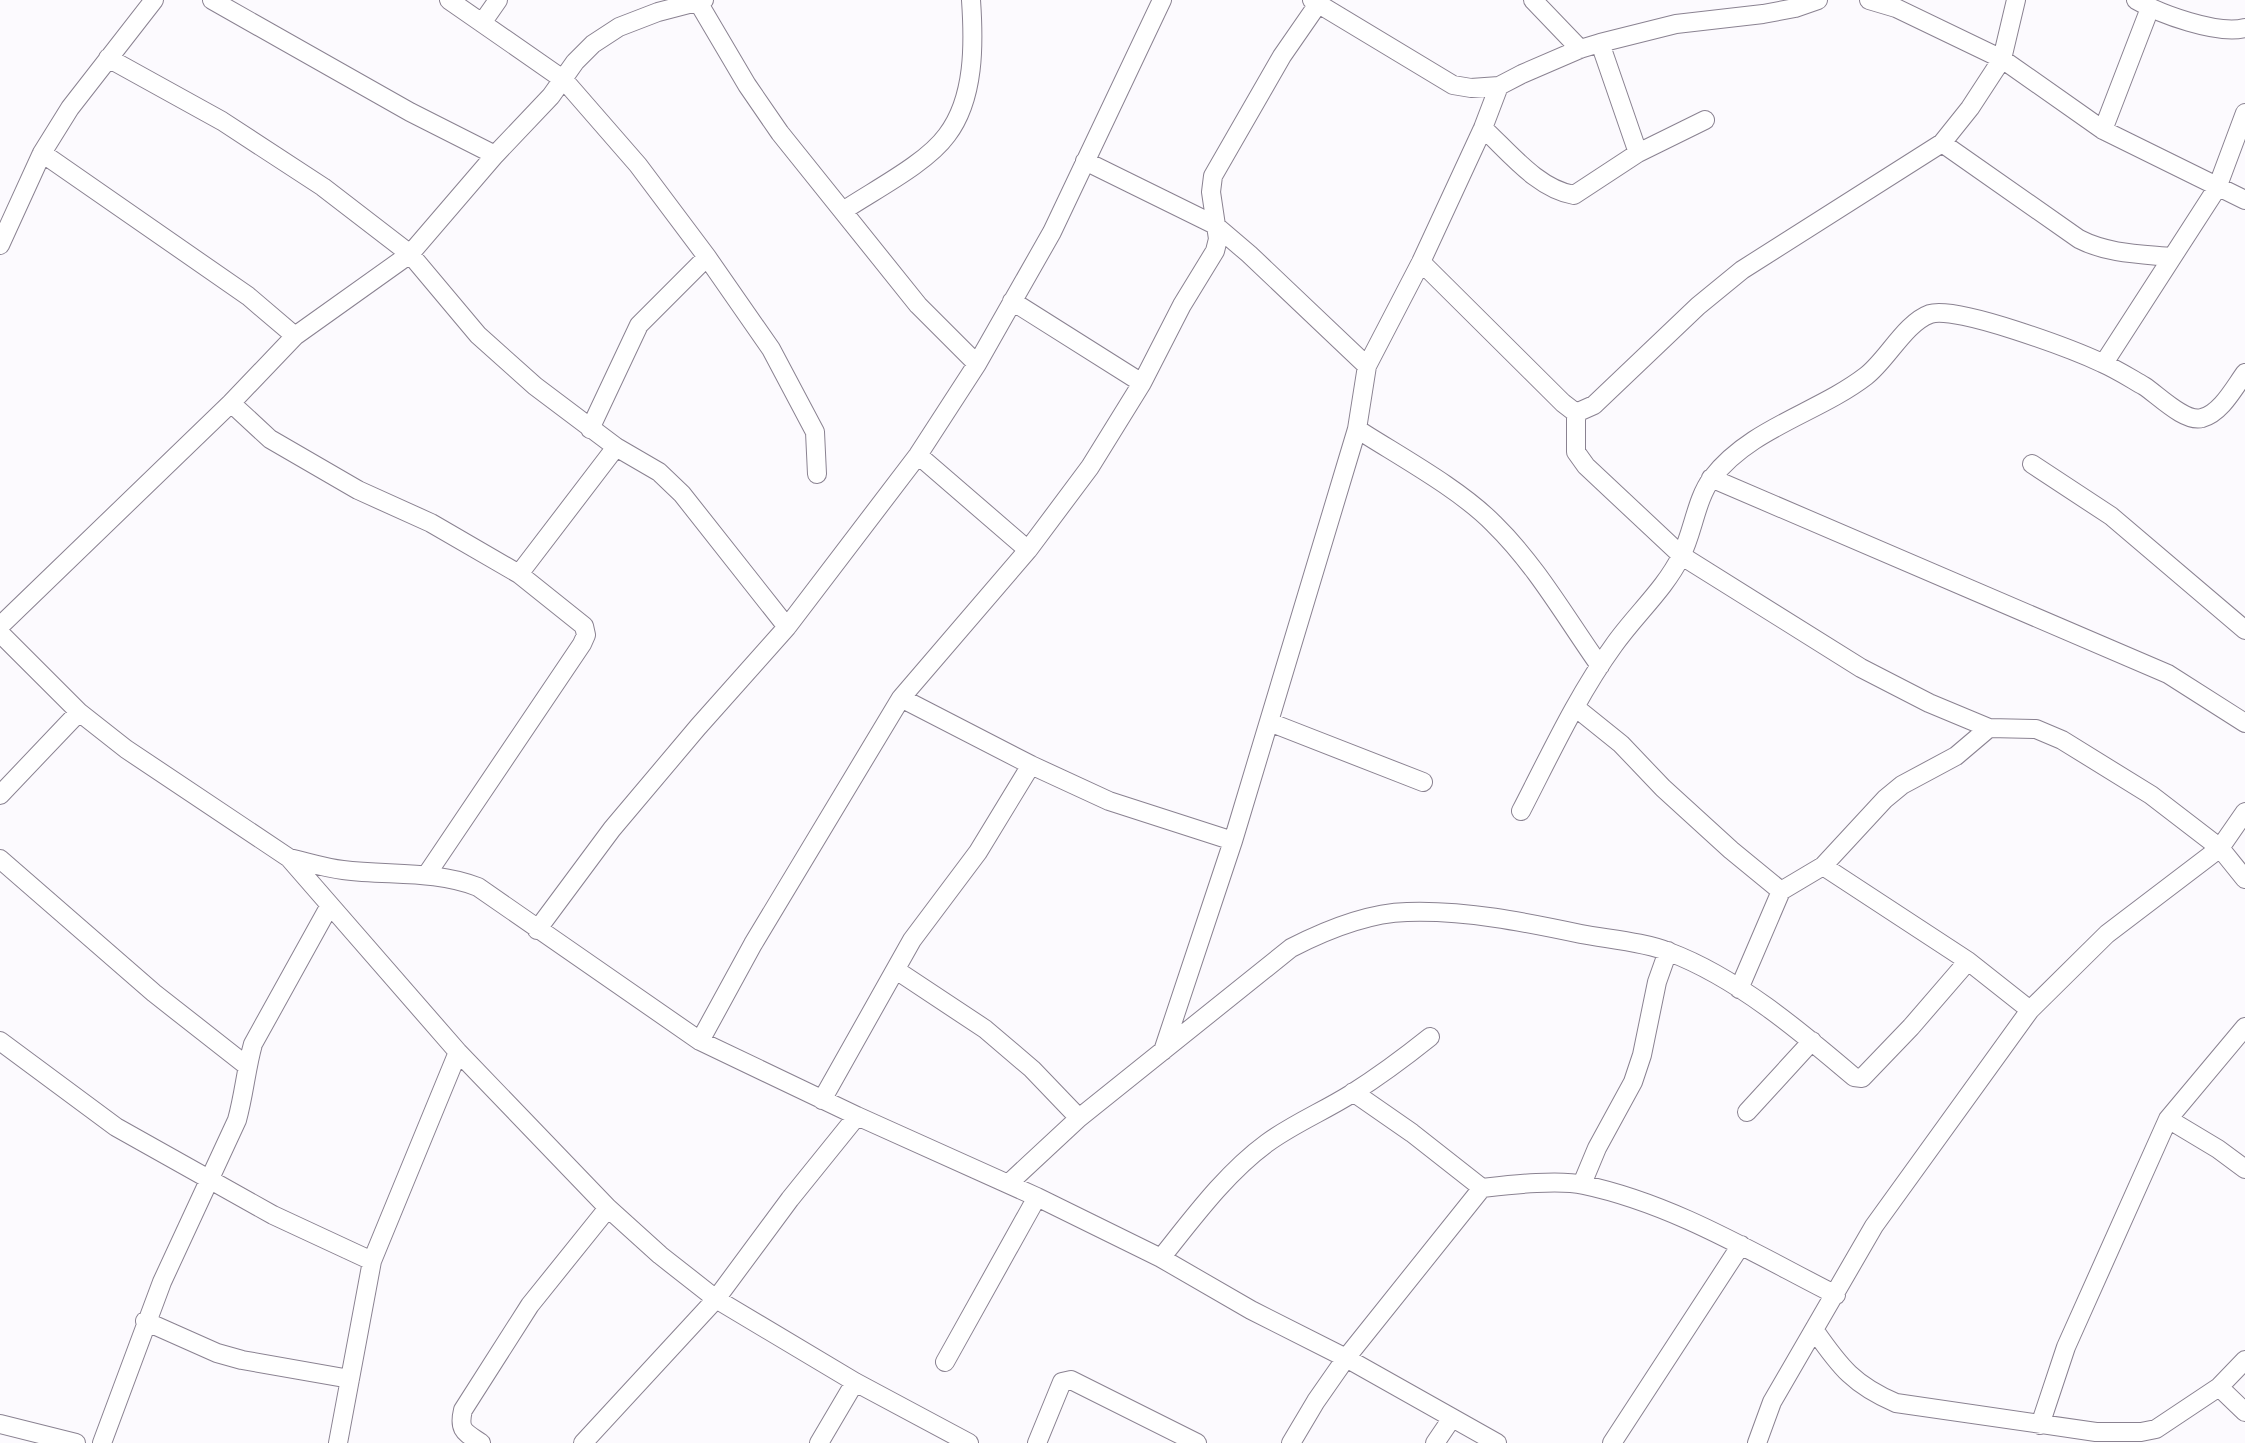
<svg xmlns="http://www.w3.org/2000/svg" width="2245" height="1443" font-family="Raleway,sans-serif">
<rect width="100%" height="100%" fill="#fcfafe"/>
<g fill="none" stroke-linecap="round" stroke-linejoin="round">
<g stroke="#8a8291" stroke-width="20">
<path id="minor" d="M212 0 410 112 495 155
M449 0 564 80 638 165 707 257 771 349 815 432 817 474
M1312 0 1453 85 1471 88 1499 86 1522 74 1580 49 1600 43 1676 24 1763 14 1795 8 1818 0
M1533 0 1580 49
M1869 0 1896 8 2002 59 2103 130 2245 200
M2136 0C2160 14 2217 35 2245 28
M698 2 747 85 780 133 918 305 977 364
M482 23 498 0
M1600 43 1638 153
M108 58 222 121 323 187 410 254 478 335 535 386 616 447 659 472 682 494 787 627
M1483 128C1510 153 1538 189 1574 195L1638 153 1705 120
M2103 130 2150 8
M1942 143 2079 239C2108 254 2140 254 2172 257
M42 153 248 296 295 336
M1085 161 1215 225 1249 254 1367 366
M843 211C874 190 926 164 947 135 975 98 974 43 971 0
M0 245 42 153 70 108 154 0
M1421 262 1563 403 1576 413 1594 405 1698 306 1742 270 1942 143 1970 108 2002 59 2016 0
M1012 301 1142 383
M2104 363 2217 188 2245 113
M231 403 270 439 358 490 431 523 519 574 584 626 586 635 582 644 427 874
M1576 413V452L1586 466 1682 556 1861 668 1929 703 1989 728 2036 729 2062 740 2151 795 2220 848 2245 879
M590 429 639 325 707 257
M1357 429C1399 456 1460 489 1494 524 1536 565 1566 618 1600 666
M918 455 1028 550
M2032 464 2111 516 2245 630
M1711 478 2168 674 2245 723
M519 574 616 447
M0 626 231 403 295 336 410 254 495 155 551 96 575 62 593 44 619 27 658 12 704 0
M0 633 79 712 126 749 289 858 458 1052 608 1208 660 1255 716 1299 855 1382 969 1443
M901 698 1031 765 1109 801 1233 841
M1575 707 1621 744 1663 788 1731 850 1781 891 1823 866 1968 961 2030 1010
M1269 722 1423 782
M0 795 79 712
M1521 811C1550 755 1577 696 1614 645 1635 615 1665 589 1681 556 1693 533 1696 499 1712 478 1750 428 1818 413 1866 376 1887 360 1905 323 1930 314 1956 305 2074 350 2102 363 2116 369 2130 378 2144 386 2158 395 2185 423 2202 418 2221 413 2234 388 2245 373
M289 858C307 862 325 868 343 870 389 876 434 870 478 887L700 1041 857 1116 1037 1197 1161 1258 1251 1310 1346 1358 1497 1443
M0 859 154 993 247 1066
M1823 866 1885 799 1902 785 1956 756 1989 728
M537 930 612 829 698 727 787 627 918 455 977 364 1052 232 1162 0
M896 970 985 1029 1032 1069 1079 1118
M1739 989 1781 891
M0 1041 116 1127 273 1215 372 1261
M700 1041 753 944 901 698 1028 550 1090 467 1142 383 1182 305 1215 251 1218 239 1211 192 1213 176 1282 56 1318 4
M1163 1051 1233 841 1357 429 1367 366 1421 262 1483 128 1499 86
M1353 1092 1412 1133 1482 1188
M822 1100 912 940 978 852 1031 765
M1747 1112 1812 1041
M2168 1119 2218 1149 2245 1169
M1008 1184 1079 1118 1291 948C1326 930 1367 913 1407 912 1466 910 1524 922 1581 934 1607 939 1645 942 1669 952 1736 977 1800 1031 1854 1077L1862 1078 1911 1027 1968 961
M1582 1184 1597 1148 1633 1082 1642 1055 1657 982 1668 951
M1161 1258C1193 1218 1226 1173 1267 1143 1293 1124 1324 1111 1351 1094 1378 1077 1405 1057 1430 1037
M145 1321 217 1353 242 1360 350 1379
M1815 1331C1840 1367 1854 1385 1896 1403L2096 1432H2141L2156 1429 2219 1387 2245 1360
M945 1362 1037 1197
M2219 1387 2245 1412
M0 1424 76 1443
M2040 1425 2066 1347 2168 1119 2245 1027
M102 1443 162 1282 237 1120C244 1095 246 1069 253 1044L330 905
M338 1443 372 1261 458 1052
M481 1443C465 1432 458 1431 463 1410L530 1305 608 1208
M583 1443 716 1299 790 1199 857 1116
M819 1443 855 1382
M1037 1443 1062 1382 1071 1380 1197 1443
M1291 1443 1316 1401 1346 1358 1482 1188C1509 1185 1558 1179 1584 1185 1674 1204 1755 1254 1836 1295
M1435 1443 1452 1418
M1612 1443 1741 1245
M1757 1443 1772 1402 1874 1226 2030 1010 2107 934 2220 848 2245 812"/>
</g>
<use href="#minor" stroke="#fff" stroke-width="18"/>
</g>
</svg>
